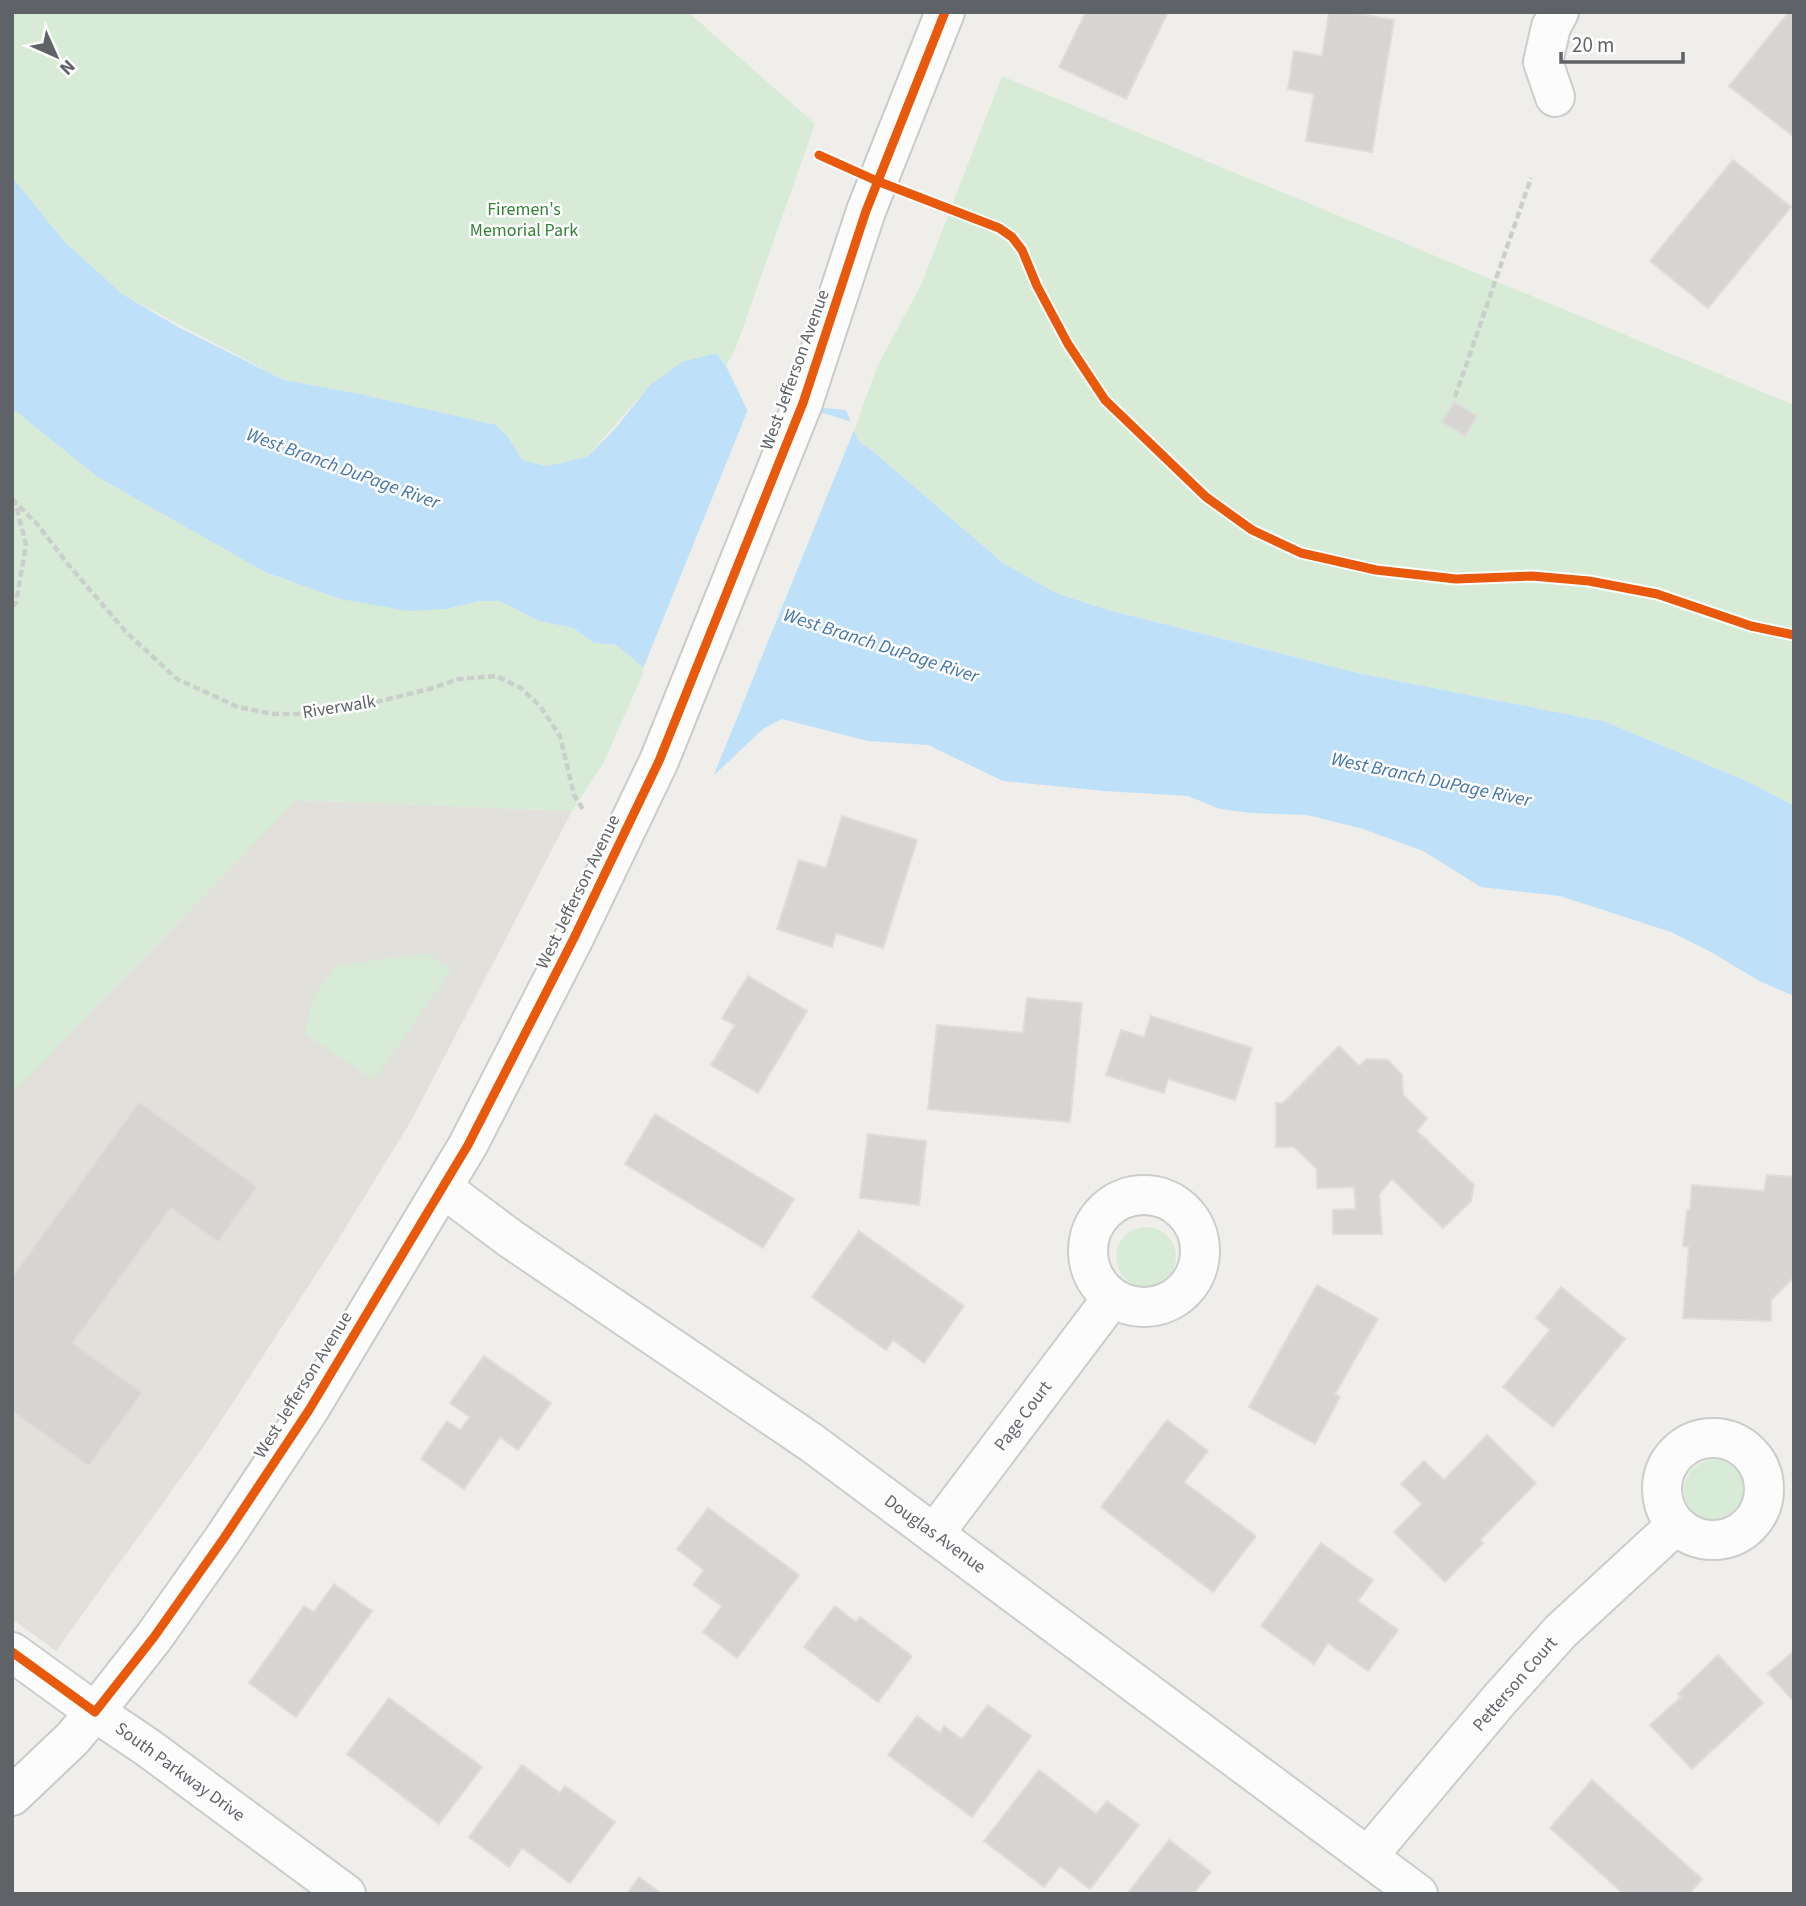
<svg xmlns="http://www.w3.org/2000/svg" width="1806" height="1906" font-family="'Source Sans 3',sans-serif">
<rect width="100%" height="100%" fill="#efeeea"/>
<path fill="#e2e0da" d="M296 800 572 811 411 1121 330 1253 211 1436 56 1651 12 1619V1094Z"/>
<path fill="#d8ebd6" d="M12 12H688L815 124 735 350 726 366 717 353 650 385 587 457 546 466 522 460 495 425 360 394 284 380 122 294 64 241 12 177Z
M1002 76 1794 405V806L1751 783 1606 722 1358 673 1108 610 1056 593 1003 563 874 452 858 441 854 431 877 367 922 283Z
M12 408 96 476 265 572 340 599 446 609 480 601H500L539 621 573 628 594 643 616 645 645 669 604 762 572 811 296 800 12 1094Z
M427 953 452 969 374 1080 305 1034 312 999 336 966Z
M1116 1257a30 30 0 1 1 60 0a30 30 0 1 1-60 0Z
M1684 1490a30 30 0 1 1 60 0a30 30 0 1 1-60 0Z"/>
<path fill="#bfe0f9" d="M12 177 64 241 122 294 178 327 284 380 360 394 496 425 508 437 522 460 546 466 587 457 615 429 650 385 682 362 717 353 726 366 752 420 812 407 846 410 858 441 874 452 1003 563 1056 593 1108 610 1358 673 1606 722 1751 783 1794 806V996L1759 981 1711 952 1671 932 1560 896 1481 887 1423 851 1363 829 1307 815 1251 813 1220 809 1188 796 1104 791 1003 781 928 745 868 741 782 719 763 729 710 779 645 669 616 645 594 643 573 628 539 621 500 601H480L446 609 409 611 340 599 265 572 96 476 12 408Z"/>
<path fill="#efeeea" d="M800 406 855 423 856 425 711 782H709L664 738 642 671 749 407 754 416Z"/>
<path fill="#d6d5d3" stroke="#deddd9" stroke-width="2" d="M1086 12H1168L1126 99 1059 67Z
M1329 12H1347L1394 20 1372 152 1306 141 1314 94 1288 89 1294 51 1322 56Z
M1789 12H1794V137L1729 86Z
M1733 160 1791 207 1708 308 1650 261Z
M1454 402 1477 416 1465 436 1442 422Z
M842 816 917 840 883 948 836 933 832 947 777 929 799 860 826 868Z
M748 976 807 1011 758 1093 711 1065 735 1025 722 1018Z
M1027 998 1082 1003 1070 1122 928 1109 937 1025 1023 1033Z
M1151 1016 1252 1048 1235 1100 1168 1079 1164 1093 1106 1075 1121 1030 1144 1037Z
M1339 1046 1359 1066 1367 1059 1388 1060 1402 1075 1403 1095 1427 1118 1417 1131 1474 1185 1471 1201 1443 1228 1392 1179 1379 1194 1382 1234H1333V1210L1356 1209 1354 1187 1317 1188V1169L1294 1147H1276V1103H1283Z
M139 1102 257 1187 218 1242 171 1208 73 1343 142 1393 89 1466 12 1411V1277Z
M655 1114 794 1199 763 1248 625 1164Z
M868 1134 926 1141 919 1205 860 1198Z
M1767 1175 1794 1177V1277L1771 1300V1321L1683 1318 1689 1247 1683 1246 1687 1210H1690L1692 1185 1764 1191Z
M859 1231 964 1306 924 1363 893 1340 886 1350 812 1297Z
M1317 1285 1378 1319 1335 1394 1340 1397 1315 1444 1249 1407Z
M1561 1287 1625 1339 1553 1427 1503 1387 1550 1330 1536 1318Z
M484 1356 551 1403 518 1450 500 1437 464 1489 421 1459 447 1421 460 1430 470 1417 450 1403Z
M1167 1420 1208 1451 1184 1482 1256 1536 1213 1592 1101 1507Z
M1487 1435 1536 1483 1480 1540 1483 1543 1445 1582 1394 1532 1422 1504 1401 1484 1424 1461 1444 1480Z
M708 1508 799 1575 737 1658 703 1632 722 1606 693 1585 704 1570 677 1549Z
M1321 1543 1373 1580 1358 1601 1398 1630 1368 1671 1328 1643 1314 1664 1261 1626Z
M334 1584 372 1611 296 1717 249 1683 304 1606 314 1612Z
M835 1606 856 1622 860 1617 912 1656 878 1702 804 1647Z
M1794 1651V1702L1768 1673Z
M1718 1655 1763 1703 1692 1769 1650 1725 1681 1697 1678 1694Z
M389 1698 482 1767 439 1824 347 1754Z
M988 1705 1031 1736 972 1817 888 1755 917 1716 940 1733 944 1726 962 1739Z
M522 1765 560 1793 565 1786 615 1822 570 1883 522 1848 509 1867 469 1837Z
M1039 1770 1096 1814 1107 1801 1139 1825 1090 1889 1060 1866 1044 1887 984 1841Z
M1592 1780 1702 1879 1689 1894H1624L1550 1828Z
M1169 1840 1211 1872 1193 1894H1127Z
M639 1877 662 1894H627Z"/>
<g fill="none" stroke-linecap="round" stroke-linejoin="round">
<g stroke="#cbcccc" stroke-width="42">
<path id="street" d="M1555 97 1543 62 1551 27 1559 12
M443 1188 511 1239 812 1443 1418 1894
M1088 1251a56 56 0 1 1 112 0a56 56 0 1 1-112 0Z
M1662 1489a51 51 0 1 1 102 0a51 51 0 1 1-102 0Z
M934 1534 1112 1298
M12 1652 95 1712 147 1747 346 1894
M1368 1856 1500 1699 1561 1631 1676 1525"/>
</g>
<g stroke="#cacacb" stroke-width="42">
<path id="secondary" d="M12 1796 72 1739 95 1712 154 1637 224 1538 309 1410 468 1145 574 938 659 761 803 403 866 211 945 12"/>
</g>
<path stroke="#cacfcc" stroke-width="4.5" stroke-dasharray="7 3.5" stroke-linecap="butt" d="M1455 397 1531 178
M12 499 38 525 67 563 126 632 177 679 238 707 274 714H310L356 707 429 689 459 679 496 676 521 688 540 706 560 736 574 795 584 811
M12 606 16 603 26 545 15 502"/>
<use href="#street" stroke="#fdfcfc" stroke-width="38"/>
<use href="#secondary" stroke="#fdfcfc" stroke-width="38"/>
<g stroke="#fff" stroke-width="13">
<path id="cycleway" d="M819 155 877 181 999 228 1012 237 1022 250 1037 286 1068 344 1105 400 1206 497 1252 530 1301 553 1376 570 1456 579 1532 576 1589 581 1657 594 1751 626 1794 635
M12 1652 95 1712 154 1637 224 1538 309 1410 468 1145 574 938 659 761 803 403 866 211 945 12"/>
</g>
<use href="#cycleway" stroke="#e8590c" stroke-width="9"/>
</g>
<g text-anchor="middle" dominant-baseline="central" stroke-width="5" stroke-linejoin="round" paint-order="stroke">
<g font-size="18" fill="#348238" stroke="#fff">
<text x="524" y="209">Firemen's<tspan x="524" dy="21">Memorial Park</tspan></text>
</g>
<g font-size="18" fill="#5f6368" stroke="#fff">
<text transform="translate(795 370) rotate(-70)">West Jefferson Avenue</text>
<text transform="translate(339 707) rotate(-9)">Riverwalk</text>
<text transform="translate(578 892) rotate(-64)">West Jefferson Avenue</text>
<text transform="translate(303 1385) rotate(-58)">West Jefferson Avenue</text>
<text transform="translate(1023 1416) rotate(-53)">Page Court</text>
<text transform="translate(935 1534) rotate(36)">Douglas Avenue</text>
<text transform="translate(1515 1684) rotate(-49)">Petterson Court</text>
<text transform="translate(180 1772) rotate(36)">South Parkway Drive</text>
</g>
<g font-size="19" font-style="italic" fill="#4174aa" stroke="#fff">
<text transform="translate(343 469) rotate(20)">West Branch DuPage River</text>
<text transform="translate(881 646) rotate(18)">West Branch DuPage River</text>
<text transform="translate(1431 780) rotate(12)">West Branch DuPage River</text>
</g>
</g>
<rect width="1806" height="1906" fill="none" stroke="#5f6368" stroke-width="28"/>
<g transform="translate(56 56) rotate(135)" stroke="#ffffff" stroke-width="5" paint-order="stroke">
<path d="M0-5L12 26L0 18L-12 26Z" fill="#5f6368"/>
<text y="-10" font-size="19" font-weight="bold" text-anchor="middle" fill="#5f6368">N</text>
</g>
<path d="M1561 52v10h122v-10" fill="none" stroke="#5f6368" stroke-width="3.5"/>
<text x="1572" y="52" font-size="21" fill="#5f6368" stroke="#ffffff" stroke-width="5" paint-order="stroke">20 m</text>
</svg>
